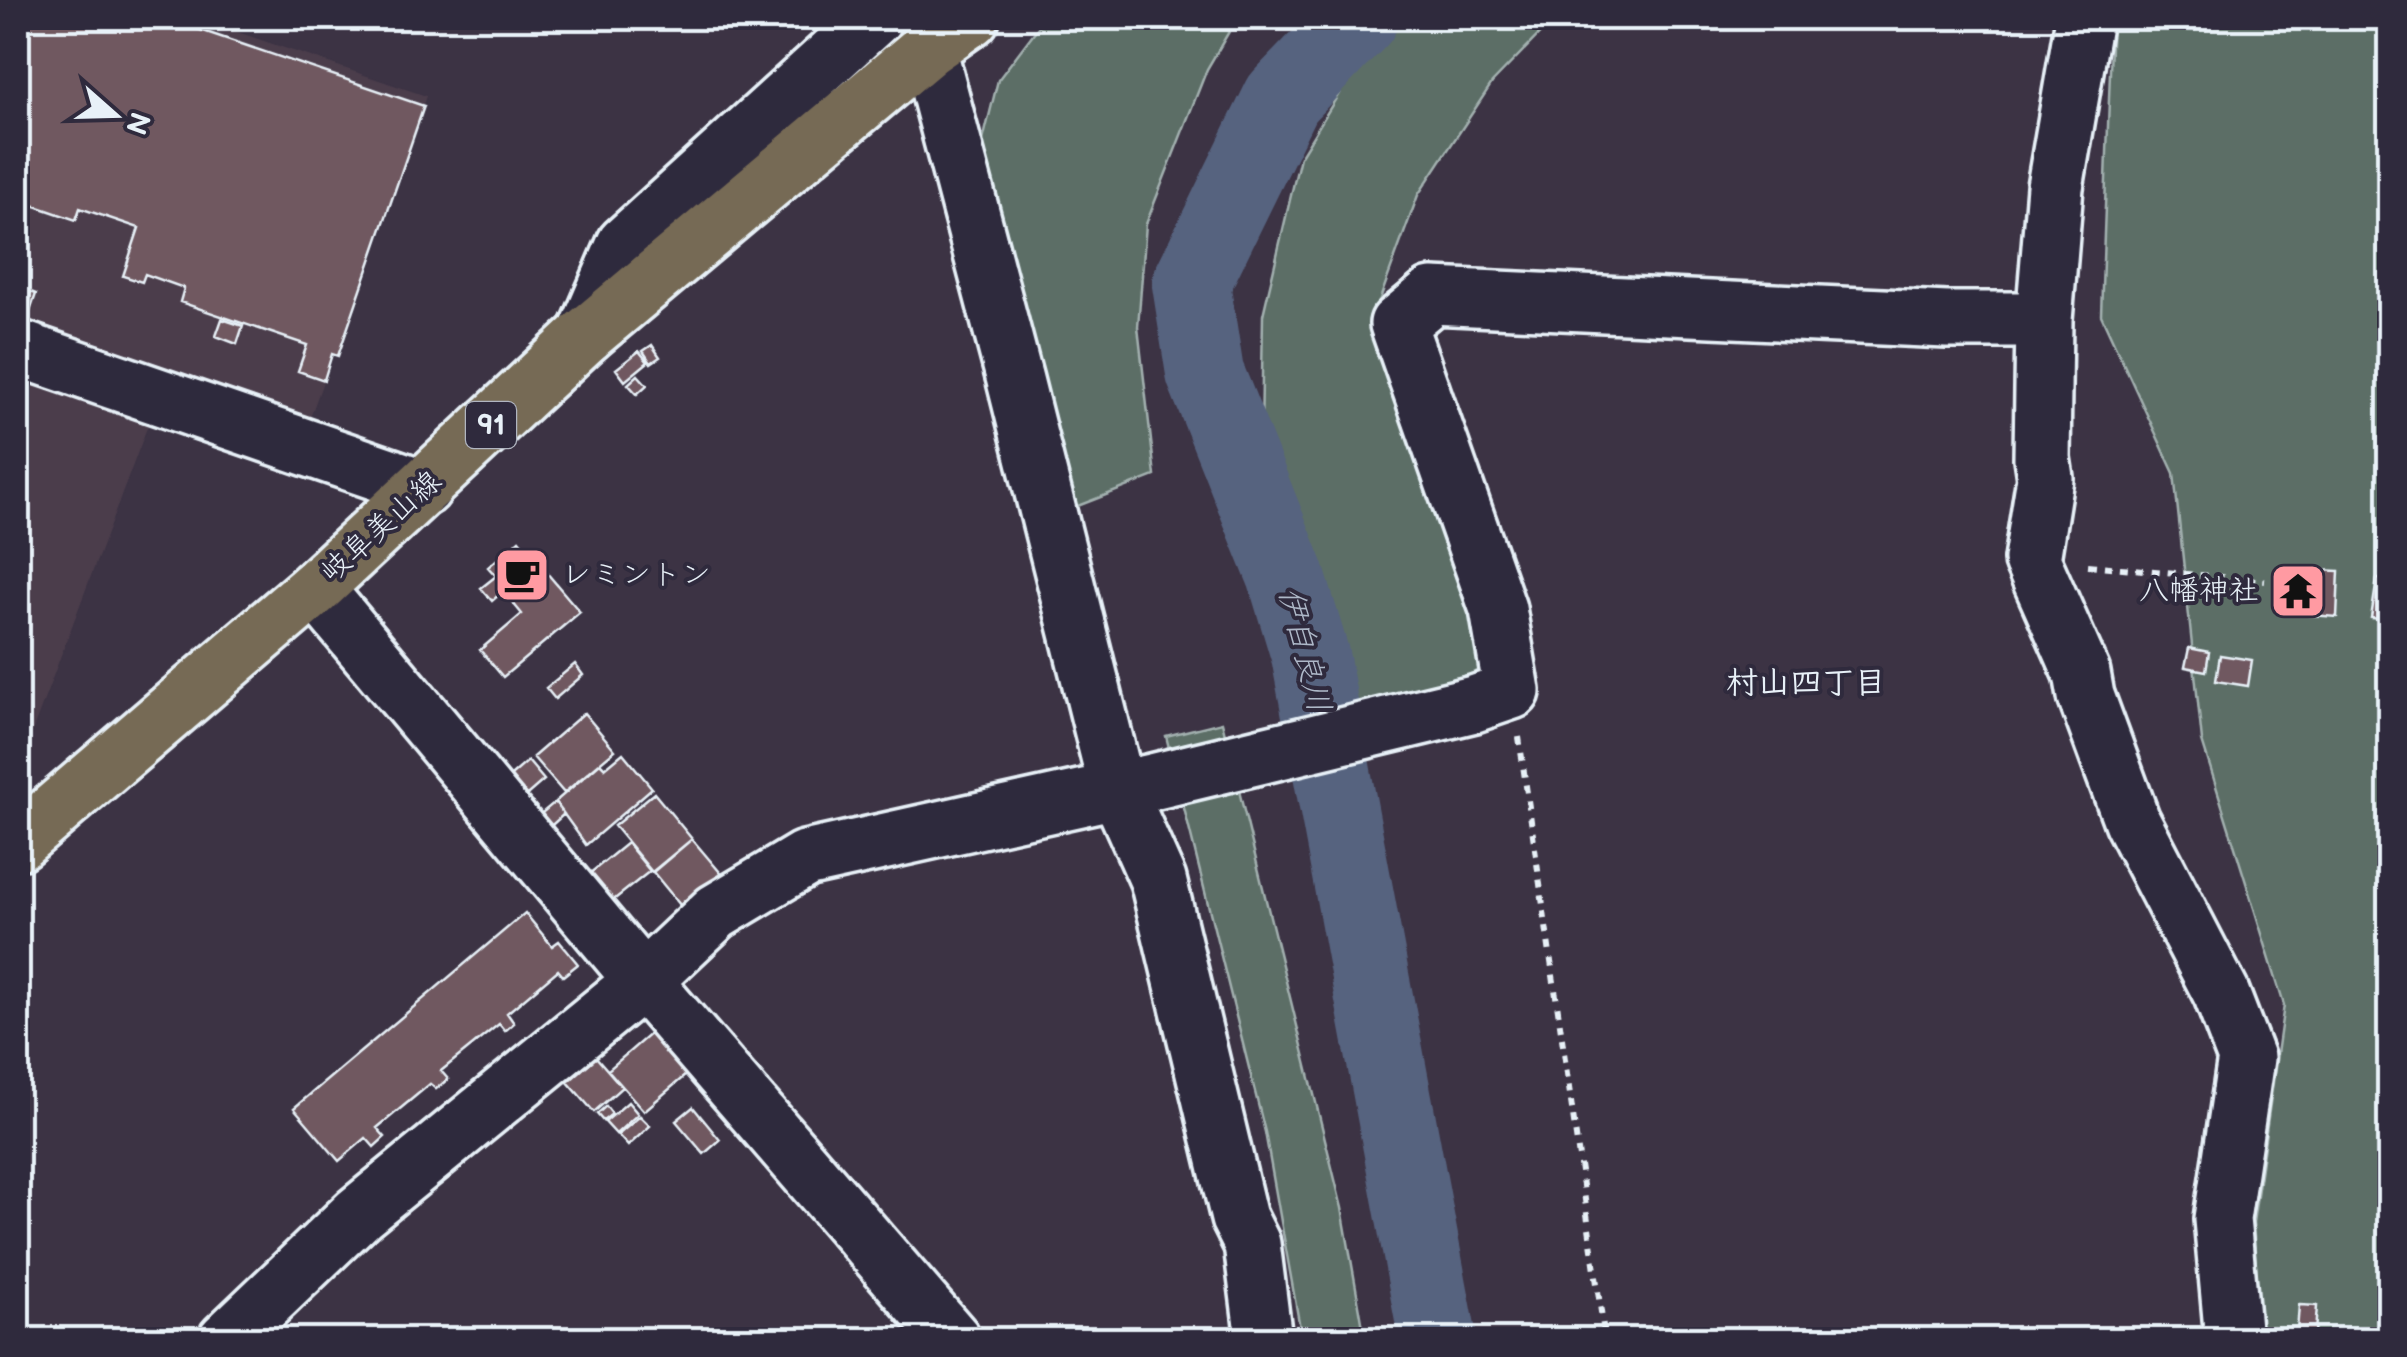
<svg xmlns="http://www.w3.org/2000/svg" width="2407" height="1357" font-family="'Balsamiq Sans','Klee One',sans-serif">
<rect width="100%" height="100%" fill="#3c3344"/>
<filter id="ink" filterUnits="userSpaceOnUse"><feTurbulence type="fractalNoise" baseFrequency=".01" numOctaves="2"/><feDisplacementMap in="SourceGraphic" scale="20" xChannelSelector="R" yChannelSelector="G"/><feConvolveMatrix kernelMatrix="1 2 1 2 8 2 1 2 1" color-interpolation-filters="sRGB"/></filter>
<g filter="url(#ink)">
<path fill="#4c3e4c" d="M18 18H196L426 96 303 437 18 338Z
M18 365 154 409 24 753 18 751Z"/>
<path fill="#5c6e66" stroke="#a2b0af" stroke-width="2.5" d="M1045 18H1237L1207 69 1146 224 1138 327 1155 476 1075 507 987 223 979 157 998 80Z
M1403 18H1555L1492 83 1418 195 1377 307 1388 373 1489 653 1472 682 1360 716 1261 439 1263 315 1300 157 1362 56Z
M2112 18H2389V1339H2261L2253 1223 2284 1005 2202 741 2174 473 2101 315Z
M1222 722 1342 1208 1365 1339H1302L1265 1132 1166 736Z"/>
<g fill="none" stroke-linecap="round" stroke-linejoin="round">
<path stroke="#56637f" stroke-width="78" d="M1359 18 1282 98 1191 284 1205 373 1286 575 1310 655 1438 1340"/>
</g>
<path fill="#705960" stroke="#e8f1f8" stroke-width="2.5" d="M18 18H165L424 106 338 356 332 354 324 380 298 371 307 345 180 302 184 288 145 274 142 282 123 276 139 228 80 208 76 220 18 200Z
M18 287 36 294 24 329 18 326Z
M222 319 243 326 237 344 216 336Z
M652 345 660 357 651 363 643 351Z
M639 351 648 362 625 381 616 369Z
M638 375 647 385 637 394 628 384Z
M519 540 580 612 503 677 480 650 522 614 503 591 492 601 481 588 496 576 488 567Z
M2300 569 2339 571 2337 617 2297 614Z
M2377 579 2390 580V620L2371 618Z
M2189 648 2209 652 2206 671 2185 667Z
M2220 655 2252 660 2248 686 2216 681Z
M575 664 583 675 555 699 546 688Z
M584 713 615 750 564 793 533 757Z
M623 753 652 788 586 845 555 802 600 763 605 768Z
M528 761 544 780 520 801 504 782Z
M654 793 692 839 652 872 614 826Z
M555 802 564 814 542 834 531 822Z
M692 839 725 878 685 911 653 872Z
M627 843 650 871 606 906 583 879Z
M525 913 552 946 559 941 578 964 563 976 558 970 507 1013 514 1023 505 1031 499 1024 441 1071 448 1079 436 1089 430 1084 377 1128 385 1137 374 1147 366 1138 339 1161 294 1108Z
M666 1020 701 1062 644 1111 608 1070Z
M596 1057 622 1087 594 1112 568 1082Z
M628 1102 638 1114 616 1134 605 1122Z
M606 1106 612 1114 603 1121 597 1114Z
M693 1107 720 1140 704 1154 676 1121Z
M640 1116 650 1126 628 1146 618 1135Z
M2299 1305 2317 1306 2315 1333 2297 1331Z"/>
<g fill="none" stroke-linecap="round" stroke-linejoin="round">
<g stroke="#e8f1f8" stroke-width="62">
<path id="minor" d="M2084 18 2055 187 2044 320 2042 458 2045 478 2032 560 2082 673 2086 696 2132 821 2221 993 2246 1058 2222 1219 2233 1340
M928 48 1015 380 1117 788 1158 880 1239 1218 1252 1244 1264 1340
M586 335 625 244 874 18
M18 348 424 488
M315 588 643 981 953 1340
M226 1340 359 1213 643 981 716 912 805 859 1152 782 1474 704 1512 691 1498 609 1398 324 1432 296 1947 320H2044"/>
</g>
<g stroke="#e8f1f8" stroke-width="62">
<path id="major" d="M18 842 315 588 586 335 928 48 971 18"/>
</g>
<path stroke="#e8f1f8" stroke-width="6" stroke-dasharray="8 8" stroke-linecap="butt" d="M2088 565 2265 581
M1519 737 1605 1340"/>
<use href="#minor" stroke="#2f2a3d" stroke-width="55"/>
<use href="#major" stroke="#766a54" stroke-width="55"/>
</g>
</g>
<defs>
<g id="cafe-square" transform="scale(2.875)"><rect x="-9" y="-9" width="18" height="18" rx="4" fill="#ff9aa2" stroke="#2f2a3d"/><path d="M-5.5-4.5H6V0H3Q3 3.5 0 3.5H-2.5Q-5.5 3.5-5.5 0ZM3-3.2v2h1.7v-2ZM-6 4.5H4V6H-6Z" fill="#111"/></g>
<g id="temple-square" transform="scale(2.875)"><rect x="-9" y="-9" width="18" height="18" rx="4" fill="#ff9aa2" stroke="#2f2a3d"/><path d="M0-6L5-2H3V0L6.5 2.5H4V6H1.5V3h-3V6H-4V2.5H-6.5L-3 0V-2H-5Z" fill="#111"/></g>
</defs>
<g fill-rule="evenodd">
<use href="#cafe-square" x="522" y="575"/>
<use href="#temple-square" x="2298" y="591"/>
</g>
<g text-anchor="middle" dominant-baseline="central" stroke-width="8" stroke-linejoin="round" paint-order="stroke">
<rect fill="#2f2a3d" stroke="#b0b5c0" stroke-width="2.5" x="466" y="402" width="50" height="46" rx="8"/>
<g font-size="28" font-weight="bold" fill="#e8f1f8">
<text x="491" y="425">91</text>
</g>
<g font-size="30" fill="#e8f1f8" stroke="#2f2a3d">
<text transform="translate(381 527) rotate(-42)">岐阜美山線</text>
</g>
<g font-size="30" fill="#e8f1f8" stroke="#2f2a3d" text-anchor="start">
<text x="561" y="575">レミントン</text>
<text x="2259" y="591" text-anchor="end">八幡神社</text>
</g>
<g font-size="32" font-style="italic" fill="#aeb8c8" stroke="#2f2a3d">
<text transform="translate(1304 650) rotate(76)">伊自良川</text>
</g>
<g font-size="32" font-weight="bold" fill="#e8f1f8" stroke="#2f2a3d">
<text x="1806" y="683">村山四丁目</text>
</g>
</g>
<rect width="2407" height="1357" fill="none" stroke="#2f2a3d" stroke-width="60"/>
<rect x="30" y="30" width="2347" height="1297" fill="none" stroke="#e8f1f8" stroke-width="4" filter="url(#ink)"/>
<g transform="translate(115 115) rotate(110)" stroke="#2f2a3d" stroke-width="8" paint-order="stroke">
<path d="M0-8L18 38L0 25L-18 38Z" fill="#e8f1f8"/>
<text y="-15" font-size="28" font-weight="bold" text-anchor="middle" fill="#e8f1f8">N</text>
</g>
</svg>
